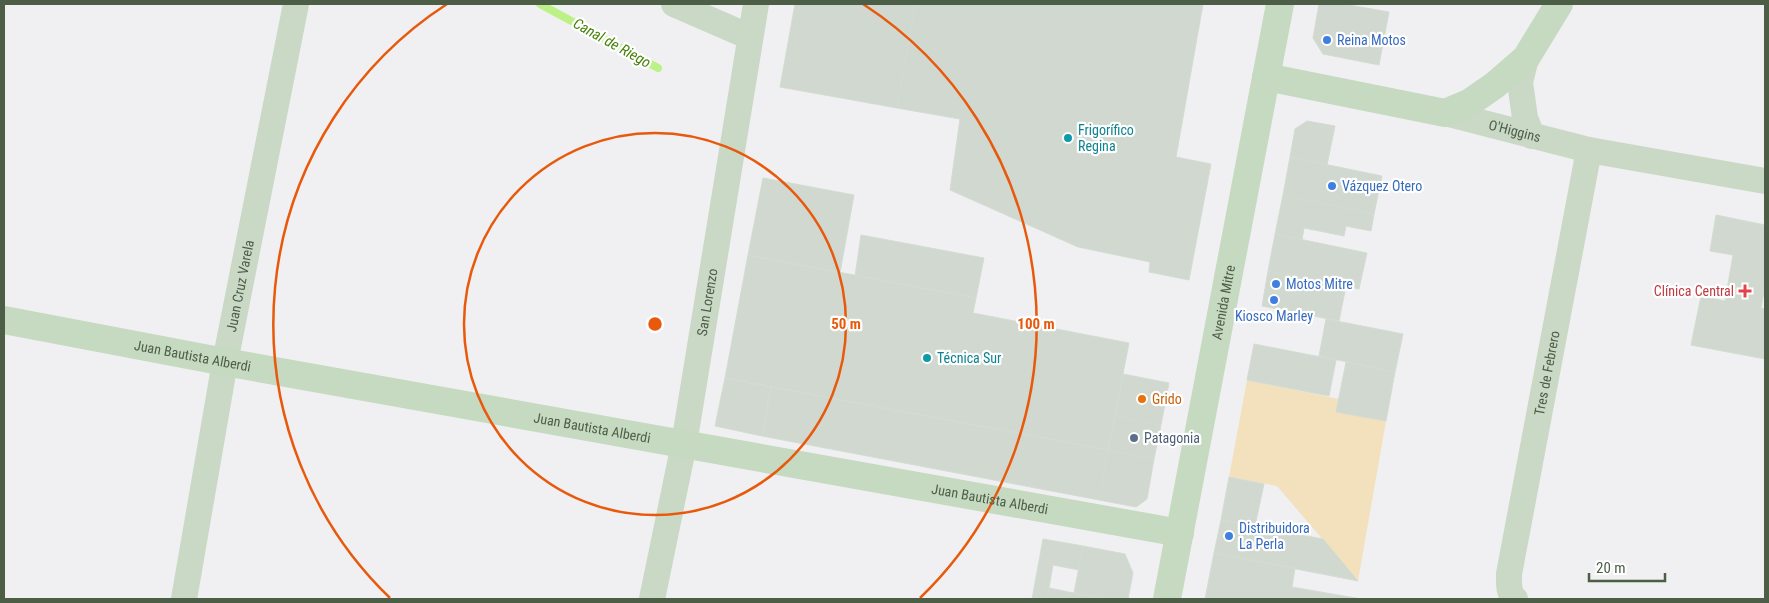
<svg xmlns="http://www.w3.org/2000/svg" width="1769" height="603" font-family="'Roboto Condensed',sans-serif">
<rect width="100%" height="100%" fill="#f0f0f2"/>
<path fill="#f2e1bc" d="M1247 380 1339 399 1337 412 1386 421 1358 581 1277 486 1229 477Z"/>
<g fill="none" stroke-linecap="round" stroke-linejoin="round">
<path stroke="#bcf187" stroke-width="8" d="M540 4 658 68"/>
</g>
<path fill="#d0d8cf" stroke="#d3dcd3" d="M795 4H915L897 108 780 87Z
M915 4H1203L1176 157 1211 164 1189 280 1149 272 1150 262 1078 247 950 190 960 119 897 108Z
M1319 4H1343L1389 12 1379 65 1323 54 1313 38Z
M1307 121 1335 126 1327 165 1290 157 1295 129Z
M1290 157 1382 176 1374 214 1283 195Z
M763 178 854 195 840 273 748 255Z
M1283 195 1374 214 1371 231 1346 226 1344 236 1304 228 1302 240 1275 234Z
M1716 215 1765 225V287L1761 308 1765 309V359L1691 345 1701 296 1725 301 1733 255 1710 251Z
M1275 234 1367 253 1359 289 1268 271Z
M861 235 984 258 976 298 855 276Z
M748 255 976 298 973 313 1129 343 1108 450 725 378Z
M1268 271 1346 286 1339 321 1262 306Z
M1326 319 1403 334 1395 372 1319 356Z
M1254 344 1336 360 1329 396 1247 380Z
M1346 362 1395 372 1386 421 1336 412Z
M1123 374 1169 383 1161 425 1115 416Z
M725 378 771 387 762 436 715 426Z
M771 387 1108 450 1099 500 762 436Z
M1115 416 1161 425 1154 459 1108 450Z
M1108 450 1154 459 1147 499 1136 507 1099 500Z
M1229 477 1264 484 1255 526 1221 520Z
M1221 520 1323 539 1358 581 1214 553Z
M1043 539 1083 546 1079 570 1053 565 1047 599H1032Z
M1083 546 1125 554 1133 573 1128 599H1107L1074 593Z
M1214 553 1295 568 1292 587 1361 599H1205Z
M1049 588 1074 593 1107 599H1047Z"/>
<g fill="none" stroke-linecap="round" stroke-linejoin="round">
<g stroke="#cad8c6" stroke-width="26">
<path d="M674 4 750 37"/>
<path d="M1526 58 1520 82 1525 118 1532 136"/>
<path id="s1" d="M1445 113 1589 150 1765 181"/>
<path id="s2" d="M184 599 225 362 296 4"/>
<path id="s3" d="M652 599 684 444 756 4"/>
<path id="s4" d="M1515 599C1508 593 1509 583 1509 574L1589 150"/>
</g>
<g stroke="#c6dac1" stroke-width="28">
<path d="M1266 77 1445 113 1469 103 1495 85 1526 58 1559 4"/>
<path id="s5" d="M4 320 225 362 1180 533"/>
<path id="s6" d="M1167 599 1280 4"/>
</g>
</g>
<g fill="none" stroke="#e8590c" stroke-width="2.5">
<circle cx="655" cy="324" r="191"/>
<path d="M390 598A381 381 0 0 1 447 4M863 4A381 381 0 0 1 920 598"/>
</g>
<g fill="#3f7fe0" stroke="#fff" stroke-width="2">
<circle cx="1327" cy="40" r="5"/>
<circle cx="1332" cy="186" r="5"/>
<circle cx="1276" cy="284" r="5"/>
<circle cx="1274" cy="300" r="5"/>
<circle cx="1229" cy="536" r="5"/>
</g>
<g fill="#0f9aa8" stroke="#fff" stroke-width="2">
<circle cx="1068" cy="138" r="5"/>
<circle cx="927" cy="358" r="5"/>
</g>
<path fill="#e0444e" stroke="#fff" stroke-width="2" d="M1742.5 283.5h5v5h5v5h-5v5h-5v-5h-5v-5h5z"/>
<circle fill="#e8710a" stroke="#fff" stroke-width="2" cx="1142" cy="399" r="5"/>
<circle fill="#5c6f8a" stroke="#fff" stroke-width="2" cx="1134" cy="438" r="5"/>
<g text-anchor="middle" dominant-baseline="central" stroke-width="4.5" stroke-linejoin="round" paint-order="stroke">
<g font-size="14" fill="#366cbe" stroke="#fff" text-anchor="start">
<text x="1337" y="40">Reina Motos</text>
<text x="1342" y="186">Vázquez Otero</text>
<text x="1286" y="284">Motos Mitre</text>
<text x="1274" y="316" text-anchor="middle">Kiosco Marley</text>
<text x="1239" y="528">Distribuidora<tspan x="1239" dy="16">La Perla</tspan></text>
</g>
<g font-size="14" fill="#0d838f" stroke="#fff" text-anchor="start">
<text x="1078" y="130">Frigorífico<tspan x="1078" dy="16">Regina</tspan></text>
<text x="937" y="358">Técnica Sur</text>
</g>
<g font-size="14" fill="#4c5e46" stroke="#fff">
<text stroke="none"><textPath href="#s1" startOffset="72">O'Higgins</textPath></text>
<text stroke="none"><textPath href="#s2" startOffset="318">Juan Cruz Varela</textPath></text>
<text stroke="none"><textPath href="#s3" startOffset="302">San Lorenzo</textPath></text>
<text stroke="none"><textPath href="#s6" startOffset="302">Avenida Mitre</textPath></text>
<text stroke="none"><textPath href="#s5" startOffset="192">Juan Bautista Alberdi</textPath></text>
<text stroke="none"><textPath href="#s4" startOffset="231">Tres de Febrero</textPath></text>
<text stroke="none"><textPath href="#s5" startOffset="598">Juan Bautista Alberdi</textPath></text>
<text stroke="none"><textPath href="#s5" startOffset="1002">Juan Bautista Alberdi</textPath></text>
</g>
<g font-size="14" fill="#be3a42" stroke="#fff" text-anchor="end">
<text x="1734" y="291">Clínica Central</text>
</g>
<g font-size="14" fill="#c56008" stroke="#fff" text-anchor="start">
<text x="1152" y="399">Grido</text>
</g>
<g font-size="14" fill="#4e5e75" stroke="#fff" text-anchor="start">
<text x="1144" y="438">Patagonia</text>
</g>
<g font-size="15" font-style="italic" fill="#458308" stroke="#fff">
<text transform="translate(612 43) rotate(29)">Canal de Riego</text>
</g>
</g>
<circle cx="655" cy="324" r="8" fill="#e8590c" stroke="#fff" stroke-width="2.5"/>
<g font-size="15" text-anchor="middle" font-weight="bold" fill="#e8590c" stroke="#fff" stroke-width="4.5" stroke-linejoin="round" paint-order="stroke">
<text x="846" y="329">50 m</text>
<text x="1036" y="329">100 m</text>
</g>
<rect width="1769" height="603" fill="none" stroke="#4c5e46" stroke-width="10"/>
<path d="M1589 573v8h76v-8" fill="none" stroke="#4c5e46" stroke-width="2.5"/>
<text x="1596" y="573" font-size="15" fill="#4c5e46" stroke="#ffffff" stroke-width="4" paint-order="stroke">20 m</text>
</svg>
